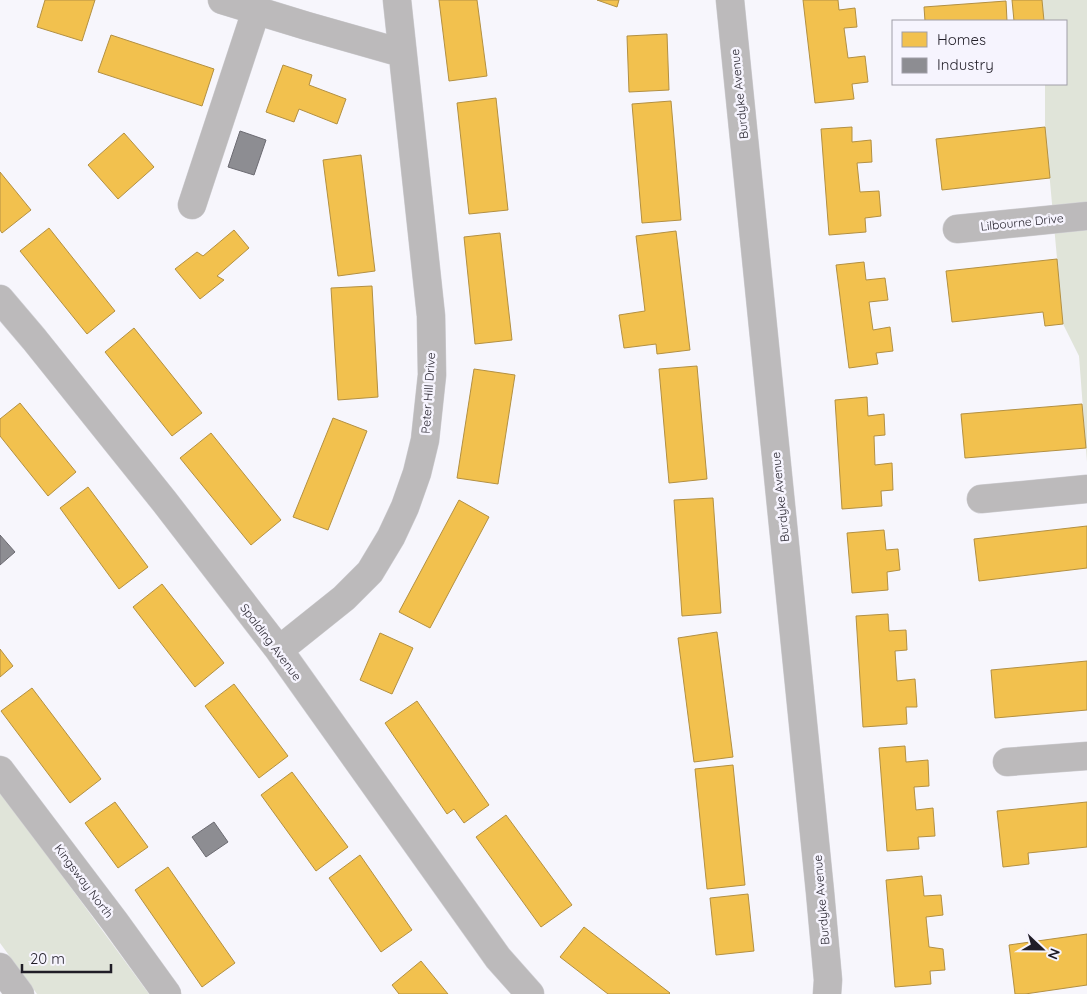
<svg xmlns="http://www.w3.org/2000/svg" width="1087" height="994" font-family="Quicksand,sans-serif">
<rect width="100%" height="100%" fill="#f7f6fc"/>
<path fill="#e0e4d9" d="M1042 0H1087V462L1079 356 1063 324 1045 127V84H1066V21H1044Z
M0 791 149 994H37L0 943Z"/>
<path fill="#f2c14e" stroke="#b39042" d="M45 0H95L82 41 37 27Z
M439 0H477L487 76 449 81Z
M597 0H619L617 7Z
M803 0H838L839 10 855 8 857 27 844 28 848 58 865 56 868 82 852 84 854 99 815 103Z
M1012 0H1042L1044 21H1014Z
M1006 1 1007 21H925L924 7Z
M667 34 669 90 629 92 627 36Z
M111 35 214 69 202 106 98 72Z
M283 65 312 75 309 85 346 99 337 124 299 109 294 122 266 112Z
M496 98 508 210 469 214 457 103Z
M671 101 681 220 642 223 632 104Z
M852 127V142L871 140 872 162 857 163 860 192 879 191 881 216 865 218 866 232 829 235 821 129Z
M1045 127 1050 178 942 190 936 139Z
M124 133 154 167 118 199 88 165Z
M361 155 375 271 338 276 323 160Z
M0 172 31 210 2 233 0 230Z
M49 228 115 311 87 334 20 251Z
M234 230 249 248 217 276 224 280 200 299 175 269 197 252 203 256Z
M676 231 690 350 657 354 656 344 624 348 619 315 645 311 636 236Z
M500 233 512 340 475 344 464 237Z
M1057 259 1063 324 1045 326 1043 312 952 322 946 271Z
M864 262 866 280 885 278 888 300 869 302 873 330 890 327 893 351 876 353 878 364 849 368 836 265Z
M372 286 378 397 338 400 331 288Z
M134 328 202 413 172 436 105 352Z
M697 366 707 479 669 483 659 369Z
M474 369 515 375 498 484 457 478Z
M867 397 868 416 884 414 885 435 874 436 875 465 892 463 893 490 881 491 882 506 842 509 835 400Z
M20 403 76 472 48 496 0 436V419Z
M1082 404 1086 448 965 458 961 414Z
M333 418 367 431 328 530 293 517Z
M211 433 281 520 251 545 180 458Z
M88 487 148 567 119 589 60 508Z
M713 498 721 613 682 616 674 500Z
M459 500 489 517 430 628 399 612Z
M1087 526V568L979 581 974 539Z
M884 530 886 550 898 549 900 570 887 572 888 590 852 593 847 533Z
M162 584 224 663 195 687 133 607Z
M888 614 889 631 906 630 907 650 895 651 897 681 915 679 917 707H906L907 724 863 727 856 616Z
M717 632 733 757 694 762 678 638Z
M380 633 413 648 392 694 360 680Z
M0 649 13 666 0 677Z
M1087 661V710L995 718 991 670Z
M234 684 288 756 259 778 205 706Z
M32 688 101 779 70 803 1 711Z
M417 701 489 805 464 823 454 809 447 814 385 723Z
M905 746 906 762 928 760 929 786 914 787 916 810 933 808 935 836 918 837 919 849 887 851 879 748Z
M733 765 745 885 707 889 695 769Z
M292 772 348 847 316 871 261 795Z
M115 802 148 847 118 868 85 823Z
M1087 802V847L1028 853 1029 864 1003 867 997 811Z
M506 815 572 905 541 927 476 837Z
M360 855 412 930 381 952 329 878Z
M168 867 235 963 202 987 135 890Z
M922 876 924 896 941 895 943 915 926 917 929 947 943 949 945 970 930 971 931 984 895 987 886 880Z
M748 894 754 951 716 955 710 898Z
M584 927 670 993 669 994H608L560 957Z
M1087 934V985L1025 994H1015L1009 945Z
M421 961 448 994H399L392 985Z"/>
<path fill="#8d8d92" stroke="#6c6b72" d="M240 131 266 140 254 175 228 167Z
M0 535 15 552 0 565Z
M214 822 228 842 206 857 192 837Z"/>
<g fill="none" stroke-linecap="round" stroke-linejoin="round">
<g stroke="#d1d0d5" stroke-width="29">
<path id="minor" d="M222 0 307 26 402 53
M192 205 256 11
M957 229 1087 216
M0 299 34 339 164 501 279 650 498 958 530 994
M981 499 1087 489
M279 650 344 598 370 572 391 537 405 507 417 473 425 440 432 375 431 316 397 0
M1007 762 1087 756
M0 770 115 922 167 994
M0 967 20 994"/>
</g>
<g stroke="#d1d0d5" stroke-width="29">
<path id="tertiary" d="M730 0 820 892 828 980 827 994"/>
</g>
<use href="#minor" stroke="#bcbabb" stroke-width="28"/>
<use href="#tertiary" stroke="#bcbabb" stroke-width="28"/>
</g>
<g text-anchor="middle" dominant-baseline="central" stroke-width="5" stroke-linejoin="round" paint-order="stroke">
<g font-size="12" fill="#201d27" stroke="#f6f4fe">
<text transform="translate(739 94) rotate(-96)">Burdyke Avenue</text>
<text transform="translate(1022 222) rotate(-6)">Lilbourne Drive</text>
<text transform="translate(428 393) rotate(-86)">Peter Hill Drive</text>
<text transform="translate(780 497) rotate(-96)">Burdyke Avenue</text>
<text transform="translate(271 642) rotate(53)">Spalding Avenue</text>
<text transform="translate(84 881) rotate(53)">Kingsway North</text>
<text transform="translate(821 900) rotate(-95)">Burdyke Avenue</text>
</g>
</g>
<rect x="892" y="20" width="175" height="65" fill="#f6f4fe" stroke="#a09ea8"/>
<rect x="902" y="32" width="25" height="15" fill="#f2c14e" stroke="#a09ea8"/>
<text x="937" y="45" font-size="15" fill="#201d27">Homes</text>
<rect x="902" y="58" width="25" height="15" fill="#8d8d92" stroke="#a09ea8"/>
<text x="937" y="70" font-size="15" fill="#201d27">Industry</text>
<g transform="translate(1042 949) rotate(112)" stroke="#f6f4fe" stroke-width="4" paint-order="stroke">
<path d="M0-4L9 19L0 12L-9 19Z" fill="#201d27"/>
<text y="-8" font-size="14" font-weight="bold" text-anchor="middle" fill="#201d27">N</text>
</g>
<path d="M22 964v8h89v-8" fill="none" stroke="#201d27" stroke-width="2.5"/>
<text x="30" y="964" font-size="15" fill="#201d27" stroke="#f6f4fe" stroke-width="4" paint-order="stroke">20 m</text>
</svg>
